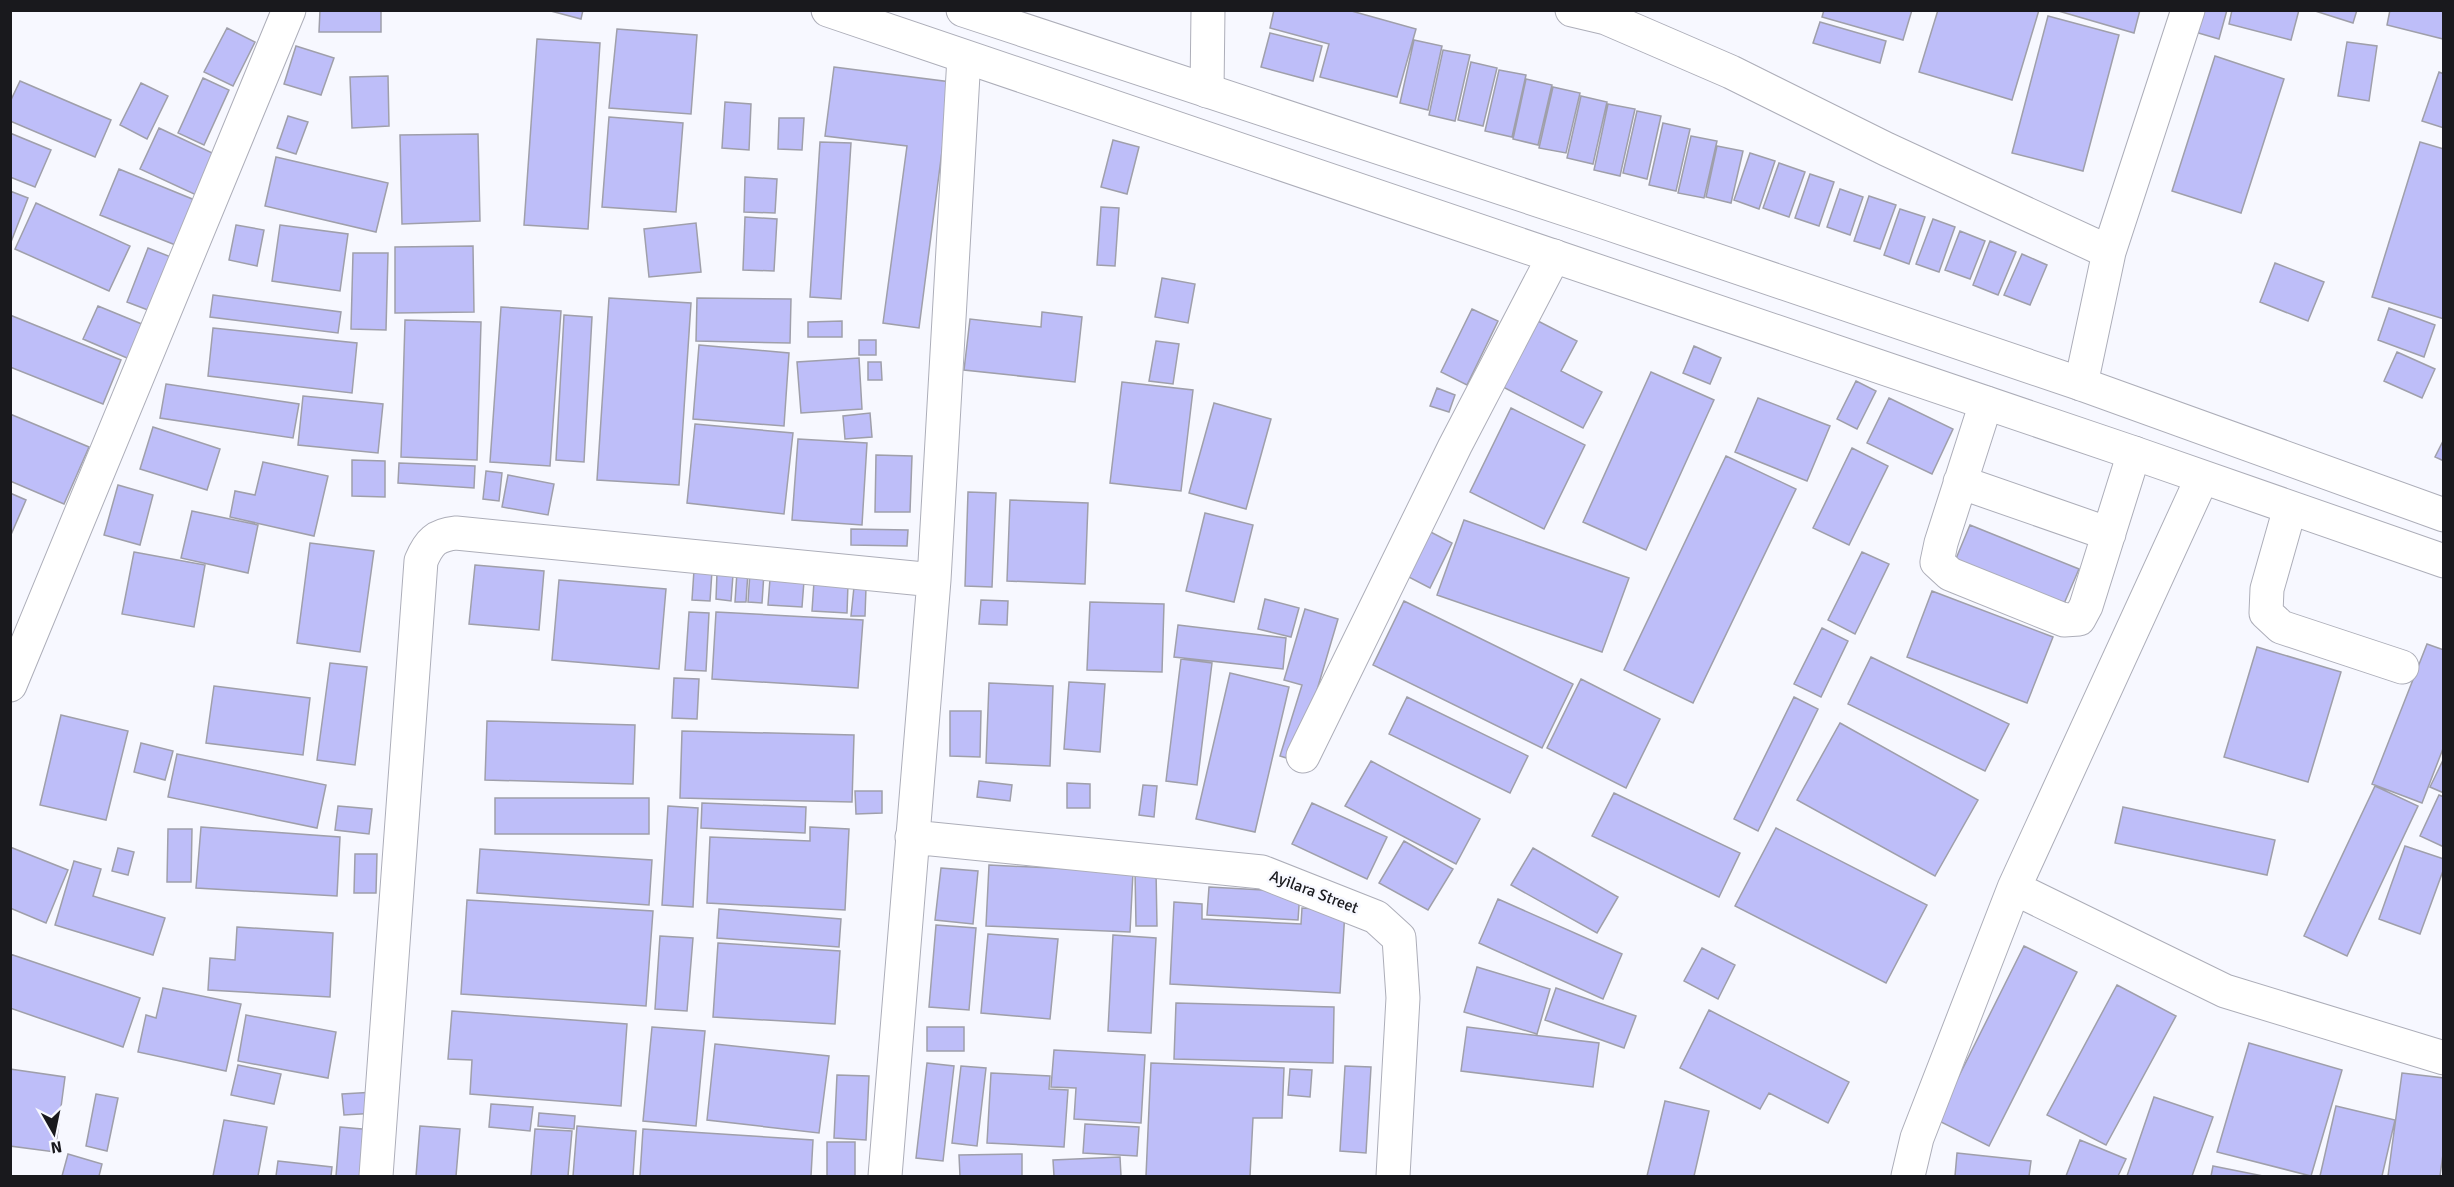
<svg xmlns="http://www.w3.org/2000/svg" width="2454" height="1187" font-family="Signika,sans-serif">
<rect width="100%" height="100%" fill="#f7f8ff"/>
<path fill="#bebef9" stroke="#9f9faa" stroke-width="1.5" d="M320 10H381V32H319Z
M547 10H583L581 19Z
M1274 10H1348L1416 29 1397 97 1320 77 1329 44 1270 28Z
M1824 10H1912L1903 40 1822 17Z
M1938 10H2039L2012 100 1919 72Z
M2055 10H2140L2134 33Z
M2201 10H2227L2219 39 2195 32Z
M2232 10H2299L2291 40 2229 24Z
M2312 10H2357L2353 23Z
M2390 10H2444L2443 39 2387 25Z
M2048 16 2119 35 2083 171 2012 153Z
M1820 22 1886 41 1880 63 1813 43Z
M227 28 255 42 233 86 204 72Z
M617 29 697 35 691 114 609 108Z
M1270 33 1322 46 1313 81 1261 67Z
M537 39 600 43 588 229 524 225Z
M1414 40 1442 46 1428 110 1400 103Z
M2347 42 2377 46 2369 101 2338 96Z
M296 46 334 58 321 95 284 84Z
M1443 50 1470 55 1455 121 1429 115Z
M2215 56 2284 79 2241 213 2172 191Z
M1471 62 1497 68 1483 126 1458 120Z
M834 67 951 82 919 328 883 323 907 146 825 136Z
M1499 70 1526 75 1512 137 1485 131Z
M2439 72 2444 74V128L2422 121Z
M388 76 389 126 352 128 350 77Z
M203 78 229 90 204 145 178 133Z
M1526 79 1552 85 1538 145 1513 139Z
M20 81 111 120 95 157 10 121V102Z
M141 83 168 96 147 139 120 125Z
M1553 87 1580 93 1566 153 1539 148Z
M1581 96 1607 102 1593 164 1567 158Z
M725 102 751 104 749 150 722 148Z
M1608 104 1635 109 1620 176 1594 170Z
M1637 111 1661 116 1647 179 1623 173Z
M288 116 308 122 296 154 277 148Z
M609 117 683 123 676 212 602 207Z
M779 118H804L802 150 778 149Z
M1663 123 1690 129 1676 191 1649 185Z
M159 128 223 158 205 199 140 169Z
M10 133 51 150 35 187 10 177Z
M478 134 480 221 402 224 400 135Z
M1691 136 1717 141 1704 198 1678 193Z
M1113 140 1139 147 1127 194 1101 187Z
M820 142 851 143 841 299 810 297Z
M2420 142 2444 149V319L2372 297Z
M1717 146 1743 151 1731 203 1706 197Z
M1750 153 1775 161 1759 209 1734 200Z
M276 157 388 183 376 232 265 206Z
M1779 163 1805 172 1789 217 1763 208Z
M119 169 207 205 188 250 100 215Z
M1810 174 1834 182 1819 226 1795 218Z
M745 177 777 179 775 213 744 212Z
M1840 189 1863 197 1850 235 1827 227Z
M10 191 28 198 11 242H10Z
M1869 196 1896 205 1880 249 1854 241Z
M36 203 130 246 109 291 15 249Z
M1101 207 1119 208 1115 266 1097 265Z
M1900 209 1925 217 1909 264 1884 255Z
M745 217 777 219 774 271 743 270Z
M1933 219 1955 227 1939 272 1916 264Z
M696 223 701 272 649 277 644 229Z
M236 225 264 230 257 266 229 260Z
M280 225 348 234 340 291 272 281Z
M1960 231 1985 241 1970 279 1945 270Z
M1990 241 2016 252 1998 295 1973 285Z
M473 246 474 312 395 313V247Z
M148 248 181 261 161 315 127 302Z
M353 253H388L386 330 351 329Z
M2022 254 2047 265 2030 305 2004 295Z
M2275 263 2324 282 2308 321 2260 302Z
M1162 278 1195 284 1188 323 1155 317Z
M213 295 341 312 338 333 210 317Z
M609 298 691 303 679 485 597 480Z
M697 298 791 299 790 343 696 341Z
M98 306 149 327 134 361 83 339Z
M501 307 561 311 550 466 490 462Z
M2389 308 2435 325 2424 357 2378 340Z
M1472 309 1498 321 1467 385 1441 372Z
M1042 312 1082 317 1075 382 964 370 970 319 1041 327Z
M10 315 121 360 103 404 10 367Z
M564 315 592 317 584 462 556 460Z
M405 320 481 322 477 460 401 457Z
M1536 320 1577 341 1561 371 1602 392 1583 428 1501 386Z
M842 321V337H808V322Z
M213 328 357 343 352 393 208 376Z
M859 340H876V355H859Z
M1156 341 1179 344 1173 384 1149 381Z
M699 345 789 353 784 426 693 419Z
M1694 346 1721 358 1710 384 1683 373Z
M2397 352 2435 369 2422 398 2384 381Z
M859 358 862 409 801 413 797 362Z
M868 362H881L882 380H868Z
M1651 372 1714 400 1646 550 1583 522Z
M1856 381 1876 391 1857 429 1837 419Z
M1122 382 1193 390 1181 491 1110 483Z
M166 384 299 404 293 438 160 418Z
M1437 388 1455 395 1449 412 1430 406Z
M303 396 383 404 378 453 298 445Z
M1758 398 1830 426 1807 481 1735 452Z
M1889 398 1953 429 1932 474 1867 443Z
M1214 403 1271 419 1246 509 1189 493Z
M1511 408 1585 445 1544 529 1470 492Z
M870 413 872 437 845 439 843 416Z
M10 414 89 447 64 504 10 481Z
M695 424 793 433 784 514 687 503Z
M153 427 220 449 207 490 140 469Z
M798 439 867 443 862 525 792 520Z
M2444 439V461L2435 457Z
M1852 448 1888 466 1849 545 1813 528Z
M876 455 912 456 910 512H875Z
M1726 456 1796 489 1693 703 1624 670Z
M352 460 385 461V497L352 496Z
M263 462 328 476 314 536 230 517 235 491 255 495Z
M399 463 475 466 474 488 398 483Z
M486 471 502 473 499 501 483 499Z
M508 475 554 484 548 515 502 507Z
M118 485 153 495 140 545 104 535Z
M968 492 996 493 992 587 965 586Z
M10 493 26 500 10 537Z
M1010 500 1088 503 1085 584 1007 581Z
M192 511 258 525 248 573 181 558Z
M1205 513 1253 525 1234 602 1186 591Z
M1464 520 1629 578 1602 652 1437 595Z
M1970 525 2079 569 2063 606 1955 561Z
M1421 527 1452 543 1430 588 1399 572Z
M851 529 908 530 907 546 851 545Z
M310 543 374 551 360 652 297 643Z
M134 552 205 565 194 627 122 614Z
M1862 552 1889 564 1855 634 1828 620Z
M475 565 544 571 539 630 469 624Z
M694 570 712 571 710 601 692 600Z
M737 572H748L746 602H735Z
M717 573 733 575 731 601 716 599Z
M750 573H764L762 603 748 602Z
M770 579 804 581 802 607 768 605Z
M559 580 666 589 659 669 552 660Z
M814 582 848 584 847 613 812 611Z
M854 587 866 588 865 616H851Z
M1932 591 2053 637 2027 703 1907 657Z
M1265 599 1299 608 1291 637 1258 629Z
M981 600 1008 601 1007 625 979 624Z
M1404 601 1573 684 1542 748 1373 665Z
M1090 602 1164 604 1162 672 1087 670Z
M1305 609 1338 619 1296 761 1280 756 1302 685 1284 680Z
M689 612 709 613 706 671 685 670Z
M716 612 863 620 858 688 712 679Z
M1178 625 1286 638 1283 669 1174 657Z
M1822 628 1848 641 1821 697 1794 684Z
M2427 644 2444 650V746L2422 803 2372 784Z
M2257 647 2341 672 2308 782 2224 757Z
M1871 657 2009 724 1985 771 1848 704Z
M1181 659 1212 663 1197 785 1166 781Z
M330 663 367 667 355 765 317 760Z
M1230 673 1289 687 1255 832 1196 819Z
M674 678 699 679 697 719 672 718Z
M1581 679 1660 719 1626 788 1547 748Z
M1069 682 1105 684 1100 752 1064 749Z
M989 683 1053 686 1050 766 986 763Z
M214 686 310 698 303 755 206 743Z
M1407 697 1528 756 1510 793 1389 734Z
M1794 697 1818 709 1758 831 1734 819Z
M950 711H981L980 757 950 756Z
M61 715 128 731 106 820 40 805Z
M487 721 635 725 633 784 485 780Z
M1840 723 1978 800 1935 876 1797 800Z
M682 731 854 735 852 802 680 798Z
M141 743 173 751 165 780 134 772Z
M177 754 326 785 317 828 168 797Z
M2444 758V793L2430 787Z
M1371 761 1480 819 1456 864 1345 806Z
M979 781 1012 785 1010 801 977 797Z
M1067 783 1090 784V808H1067Z
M1143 785 1157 786 1154 817 1139 815Z
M2375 786 2418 806 2347 956 2304 936Z
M855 791H882V813L856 814Z
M1614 793 1740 853 1719 897 1592 836Z
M2439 795 2444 797V847L2420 836Z
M495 798H649V834H495Z
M702 803 806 807 805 833 701 828Z
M1312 803 1387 837 1367 879 1292 844Z
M338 806 372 809 369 834 335 830Z
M668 806 698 808 693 907 662 905Z
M2123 807 2275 840 2267 875 2115 843Z
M201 827 340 837 337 896 196 888Z
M810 827 849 829 845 910 707 903 710 837 810 841Z
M1776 828 1927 905 1886 983 1735 906Z
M168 829H192L191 882H167Z
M1404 841 1453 869 1428 910 1379 883Z
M2405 846 2444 859V868L2420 934 2379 919Z
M10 847 68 870 46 923 10 908Z
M118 848 134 852 128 875 112 871Z
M1533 848 1618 897 1597 933 1511 885Z
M480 849 652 860 649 905 477 893Z
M355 854H377L376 893H354Z
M74 861 101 869 93 896 165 918 153 955 55 925Z
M989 865 1133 872 1130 932 986 926Z
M941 868 978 871 973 924 935 920Z
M1135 870H1156L1157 926H1136Z
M1209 887 1300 892 1298 920 1207 915Z
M1498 899 1622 954 1603 999 1479 943Z
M467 900 653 911 646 1006 461 994Z
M1174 902 1202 904V919L1301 924 1302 908 1345 911 1340 993 1170 984Z
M719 909 841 919 839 947 717 938Z
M936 925 976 928 969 1010 929 1007Z
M237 927 333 933 330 997 208 990 210 958 235 960Z
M988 934 1058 939 1050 1019 981 1013Z
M1113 935 1156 938 1151 1033 1108 1031Z
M660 936 693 938 687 1011 655 1009Z
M718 943 840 951 835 1024 713 1017Z
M2024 946 2077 972 1989 1146 1937 1120Z
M1702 948 1735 965 1718 999 1684 981Z
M10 954 140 998 123 1047 10 1008Z
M1477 967 1550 989 1537 1034 1464 1012Z
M2117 985 2176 1016 2106 1145 2047 1115Z
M163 988 241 1004 226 1071 138 1052 146 1015 156 1018Z
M1556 988 1636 1016 1624 1048 1545 1020Z
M1176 1003 1334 1007 1333 1063 1174 1059Z
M1709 1010 1849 1082 1828 1123 1769 1093 1760 1109 1680 1068Z
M452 1011 627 1024 621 1106 470 1094 472 1060 448 1059Z
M246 1015 336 1032 328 1078 238 1061Z
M652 1027 705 1031 696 1126 643 1121Z
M927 1027H964V1051H927Z
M1467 1027 1599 1043 1593 1087 1461 1071Z
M2249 1043 2342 1070 2311 1176 2217 1152Z
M715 1044 829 1056 819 1133 707 1120Z
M1054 1050 1145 1055 1141 1123 1074 1119 1076 1088 1051 1087Z
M927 1063 954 1066 943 1161 916 1158Z
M1151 1063 1284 1068 1282 1118H1253L1250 1176H1146Z
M238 1065 281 1074 274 1104 231 1095Z
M961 1066 986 1068 977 1146 952 1143Z
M1345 1066 1371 1067 1366 1153 1340 1151Z
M10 1069 65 1077 55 1152 10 1146Z
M1290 1069 1312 1070 1310 1097 1288 1095Z
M991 1073 1050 1076 1049 1089 1068 1090 1064 1147 987 1143Z
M2402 1073 2444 1078V1147L2440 1176H2388Z
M837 1075 869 1076 866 1140 834 1138Z
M375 1092 377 1113 344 1115 342 1094Z
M96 1094 118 1098 107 1151 86 1146Z
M2154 1097 2213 1117 2192 1176H2127Z
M1665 1101 1709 1111 1694 1176H1647Z
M491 1104 533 1107 530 1131 489 1127Z
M2336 1106 2395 1120 2382 1176H2320Z
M539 1113 575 1116 574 1129 538 1126Z
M224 1120 267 1127 258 1176H213Z
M1085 1124 1139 1127 1137 1156 1083 1153Z
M420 1126 460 1129 456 1176H416Z
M577 1126 636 1131 633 1176H573Z
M340 1127 373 1130 369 1176H336Z
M535 1129 572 1131 568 1176H531Z
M643 1129 813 1140 811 1176H640Z
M2080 1140 2126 1159 2118 1176H2066Z
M827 1142H855V1176H827Z
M1957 1153 2031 1161 2029 1176H1955Z
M68 1154 102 1164 99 1176H62Z
M1022 1154V1176H960L959 1155Z
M1120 1157 1121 1176H1054L1053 1160Z
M278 1161 332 1167 331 1176H276Z
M2213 1166 2263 1176H2211Z"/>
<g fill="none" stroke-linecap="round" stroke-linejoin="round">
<g stroke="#adaeb9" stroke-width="35">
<path id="minor" d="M1572 10 1606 18 1731 72 1886 149 2109 252
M1207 91 1208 10
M2081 384 2109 252 2188 10
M1986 403 1941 543 1937 562 1950 574 2064 620 2079 619 2086 606 2134 453
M1960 482 2109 534
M2290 508 2267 589 2266 613 2281 627 2402 667
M10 685 289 10
M1303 756 1455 446 1554 256
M912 837 1262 872 1376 917 1399 938 1403 998 1393 1176
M2014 888 2225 991 2444 1058
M376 1176 421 561C429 542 436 535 456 533L934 580
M885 1176 934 580 964 57
M1908 1176 1917 1138 2014 888 2202 478"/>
</g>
<g stroke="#adaeb9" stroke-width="35">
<path id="major" d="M828 10 2134 453 2444 561
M963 10 1595 219 2081 384 2444 515"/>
</g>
<use href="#minor" stroke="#fff" stroke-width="33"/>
<use href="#major" stroke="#fff" stroke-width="33"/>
</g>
<g text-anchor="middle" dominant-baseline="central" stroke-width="5" stroke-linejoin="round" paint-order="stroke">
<g font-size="16" fill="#19191d" stroke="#f7f8ff">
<text transform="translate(1314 892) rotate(21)">Ayilara Street</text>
</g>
</g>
<rect width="2454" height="1187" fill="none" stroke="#19191d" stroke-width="24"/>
<g transform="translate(54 1133) rotate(171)" stroke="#f7f8ff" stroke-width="4.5" paint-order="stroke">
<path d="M0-4.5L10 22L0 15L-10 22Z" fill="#19191d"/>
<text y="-9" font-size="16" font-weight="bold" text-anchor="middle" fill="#19191d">N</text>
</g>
</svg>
